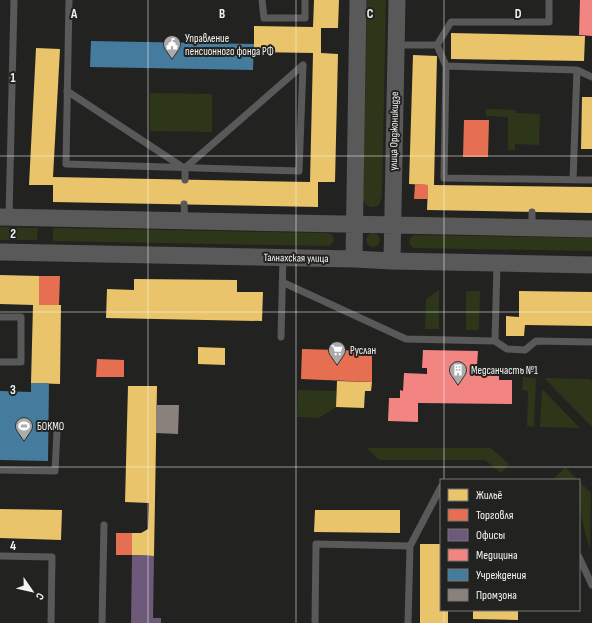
<svg xmlns="http://www.w3.org/2000/svg" width="592" height="623" font-family="'Sofia Sans Condensed',sans-serif">
<rect width="100%" height="100%" fill="#222221"/>
<path fill="#2d3618" d="M367 0H386L382 197 379 205C372 209 366 207 363 200Z
M150 93 212 94V132L150 131Z
M486 109 516 110V113L540 114 539 145 515 144V150H508V117L486 116Z
M0 227 38 228 37 240H0Z
M53 228 328 233 333 235 334 241 330 246 53 241Z
M366 240a7 7 0 1 1 14 0a7 7 0 1 1-14 0Z
M414 235 592 238V251L413 248C408 244 408 238 414 235Z
M439 290V329H425L426 299Z
M466 291H480L479 330H466Z
M523 377 536 378 534 427 527 426 528 391 522 390Z
M544 378 590 379 592 381V427Z
M542 389 580 428 540 427Z
M298 390 336 391V407L319 418 297 417Z
M367 448H491L509 464 501 473 485 460H379Z
M565 467 578 480H559L555 478Z
M579 481 591 493 590 549C582 527 579 505 579 481Z"/>
<path fill="#e9c46a" d="M314 0H339L338 28H321V53L338 54 335 182H318V207L53 202V185H29L36 48 60 49 53 177 310 182 313 53 254 52V26L313 27Z
M451 33 585 36 584 61 451 59Z
M413 55 437 56 434 185 592 187V213L427 210 428 185 409 184Z
M582 97H592V149H581Z
M0 275 39 276V305H61L60 384 31 383 33 305 0 304Z
M134 279 237 280V292H263L262 321 106 318 107 289 134 290Z
M519 291 592 292V326L525 325 524 336H506V316L519 317Z
M198 347 225 348V365L198 364Z
M337 381 372 382 371 391H365L364 408 336 407Z
M128 386H157L154 556 132 555V533H141L148 529 149 503 125 502Z
M0 509 62 510 61 540 0 538Z
M315 510H400V533L314 532Z
M420 544H441V610H448V623H420Z
M473 610H518V620L473 619Z"/>
<path fill="#e76f51" d="M464 120H489L488 157H463Z
M415 184 428 185V199H414Z
M39 276H60L59 305H39Z
M302 349 372 351V382L301 379Z
M97 359 124 360V377H96Z
M116 533H132V555H116Z"/>
<path fill="#6d597a" d="M132 555 154 556 153 618H161V623H131Z"/>
<path fill="#f28482" d="M580 0H592V36L579 35Z
M423 350 478 351 477 365H473V374L499 375V380H512V404L418 403V422L388 421 389 398H400V390L403 391 404 373 427 374V368H422Z"/>
<path fill="#457b9d" d="M91 41 254 44 253 70 90 67Z
M31 383H49L48 461 0 460V391L31 392Z"/>
<path fill="#8a817c" d="M156 405H179L178 434 156 433Z"/>
<g fill="none" stroke-linecap="round" stroke-linejoin="round">
<path stroke="#595959" stroke-width="7" d="M69 0 66 164 299 171 303 65
M262 0 264 18H305V0
M396 45H437
M437 45 446 66 444 178 592 180
M437 45 451 22H549V0
M446 66 577 70 592 77
M67 91 184 168
M185 168 303 65
M185 168V180
M573 180 577 70
M184 204 185 221
M9 217 14 0
M532 227V212
M282 282 406 339 495 341 507 349 525 350 536 341 592 342
M0 317H21V362H0
M281 337 283 257
M495 341 497 264
M0 470 55 471 57 431
M0 556 52 557 51 623
M579 557 592 585
M102 623 104 525
M315 623 316 544 410 546
M408 623 410 546 441 487"/>
<path stroke="#595959" stroke-width="17" d="M0 217 592 229
M0 252 354 259 392 261 592 265
M354 259 358 0
M392 261 397 0"/>
</g>
<path fill="none" stroke="#f4f5f3" stroke-width="1" stroke-opacity="0.55" d="M148 0V623M296 0V623M444 0V480M0 156H592M0 312H592M0 467H592M444 610V623"/>
<defs>
<g id="civic-pin" transform="scale(0.9)"><path d="M0 17L-7.5 6A9.5 9.5 0 1 1 7.5 6Z" fill="#aaabaa" stroke="#222320"/><path d="M-.6-6.5H3V-4.5H.6V-3L4-1V1h2V6H-6V1h2V-1L-.6-3ZM-1.2 2.5V6h2.4V2.5Z" fill="#fff"/></g>
<g id="supermarket-pin" transform="scale(0.9)"><path d="M0 17L-7.5 6A9.5 9.5 0 1 1 7.5 6Z" fill="#aaabaa" stroke="#222320"/><path d="M-6-5.5h2.5l.6 2H6L4.5 2H-2.5L-4.4-4H-6ZM-1.5 3.2a1.3 1.3 0 1 0 .1 0ZM3 3.2a1.3 1.3 0 1 0 .1 0Z" fill="#fff"/></g>
<g id="building-pin" transform="scale(0.9)"><path d="M0 17L-7.5 6A9.5 9.5 0 1 1 7.5 6Z" fill="#aaabaa" stroke="#222320"/><path d="M-4-6H4V6H1V3H-1V6H-4ZM-2.5-4.3h1.7v1.8h-1.7ZM.8-4.3h1.7v1.8H.8ZM-2.5-1h1.7V.8h-1.7ZM.8-1h1.7V.8H.8Z" fill="#fff"/></g>
<g id="stadium-pin" transform="scale(0.9)"><path d="M0 17L-7.5 6A9.5 9.5 0 1 1 7.5 6Z" fill="#aaabaa" stroke="#222320"/><path d="M0-5a6.5 5 0 1 0 0 10a6.5 5 0 1 0 0-10ZM-3.5-1.8h7v3.6h-7Z" fill="#fff"/></g>
</defs>
<g fill-rule="evenodd">
<use href="#civic-pin" x="172" y="44"/>
<use href="#supermarket-pin" x="337" y="350"/>
<use href="#building-pin" x="458" y="370"/>
<use href="#stadium-pin" x="24" y="426"/>
</g>
<g text-anchor="middle" dominant-baseline="central" stroke-width="4" stroke-linejoin="round" paint-order="stroke">
<g font-size="11" fill="#f4f5f3" stroke="#222320" text-anchor="start">
<text x="185" y="38">Управление<tspan x="185" dy="13">пенсионного фонда РФ</tspan></text>
<text x="350" y="350">Руслан</text>
<text x="471" y="370">Медсанчасть №1</text>
<text x="37" y="426">БОКМО</text>
</g>
<g font-size="11" fill="#f4f5f3" stroke="#222320">
<text transform="translate(394 131) rotate(-89)">улица Орджоникидзе</text>
<text transform="translate(296 258) rotate(1)">Талнахская улица</text>
</g>
</g>
<g font-size="13" text-anchor="middle" font-weight="bold" fill="#f4f5f3" stroke="#222320" stroke-width="4" stroke-linejoin="round" paint-order="stroke">
<text x="74" y="18">A</text>
<text x="222" y="18">B</text>
<text x="370" y="18">C</text>
<text x="518" y="18">D</text>
<text x="13" y="82">1</text>
<text x="13" y="238">2</text>
<text x="13" y="394">3</text>
<text x="13" y="550">4</text>
</g>
<rect x="440" y="479" width="140" height="132" fill="#222320" stroke="#767774"/>
<rect x="448" y="489" width="20" height="12" fill="#e9c46a" stroke="#767774"/>
<text x="476" y="499" font-size="12" fill="#f4f5f3">Жильё</text>
<rect x="448" y="509" width="20" height="12" fill="#e76f51" stroke="#767774"/>
<text x="476" y="519" font-size="12" fill="#f4f5f3">Торговля</text>
<rect x="448" y="529" width="20" height="12" fill="#6d597a" stroke="#767774"/>
<text x="476" y="539" font-size="12" fill="#f4f5f3">Офисы</text>
<rect x="448" y="549" width="20" height="12" fill="#f28482" stroke="#767774"/>
<text x="476" y="559" font-size="12" fill="#f4f5f3">Медицина</text>
<rect x="448" y="569" width="20" height="12" fill="#457b9d" stroke="#767774"/>
<text x="476" y="579" font-size="12" fill="#f4f5f3">Учреждения</text>
<rect x="448" y="589" width="20" height="12" fill="#8a817c" stroke="#767774"/>
<text x="476" y="599" font-size="12" fill="#f4f5f3">Промзона</text>
<g transform="translate(32 591) rotate(124)" stroke="#222320" stroke-width="3" paint-order="stroke">
<path d="M0-3L7 15L0 10L-7 15Z" fill="#f4f5f3"/>
<text y="-6" font-size="11" font-weight="bold" text-anchor="middle" fill="#f4f5f3">С</text>
</g>
</svg>
